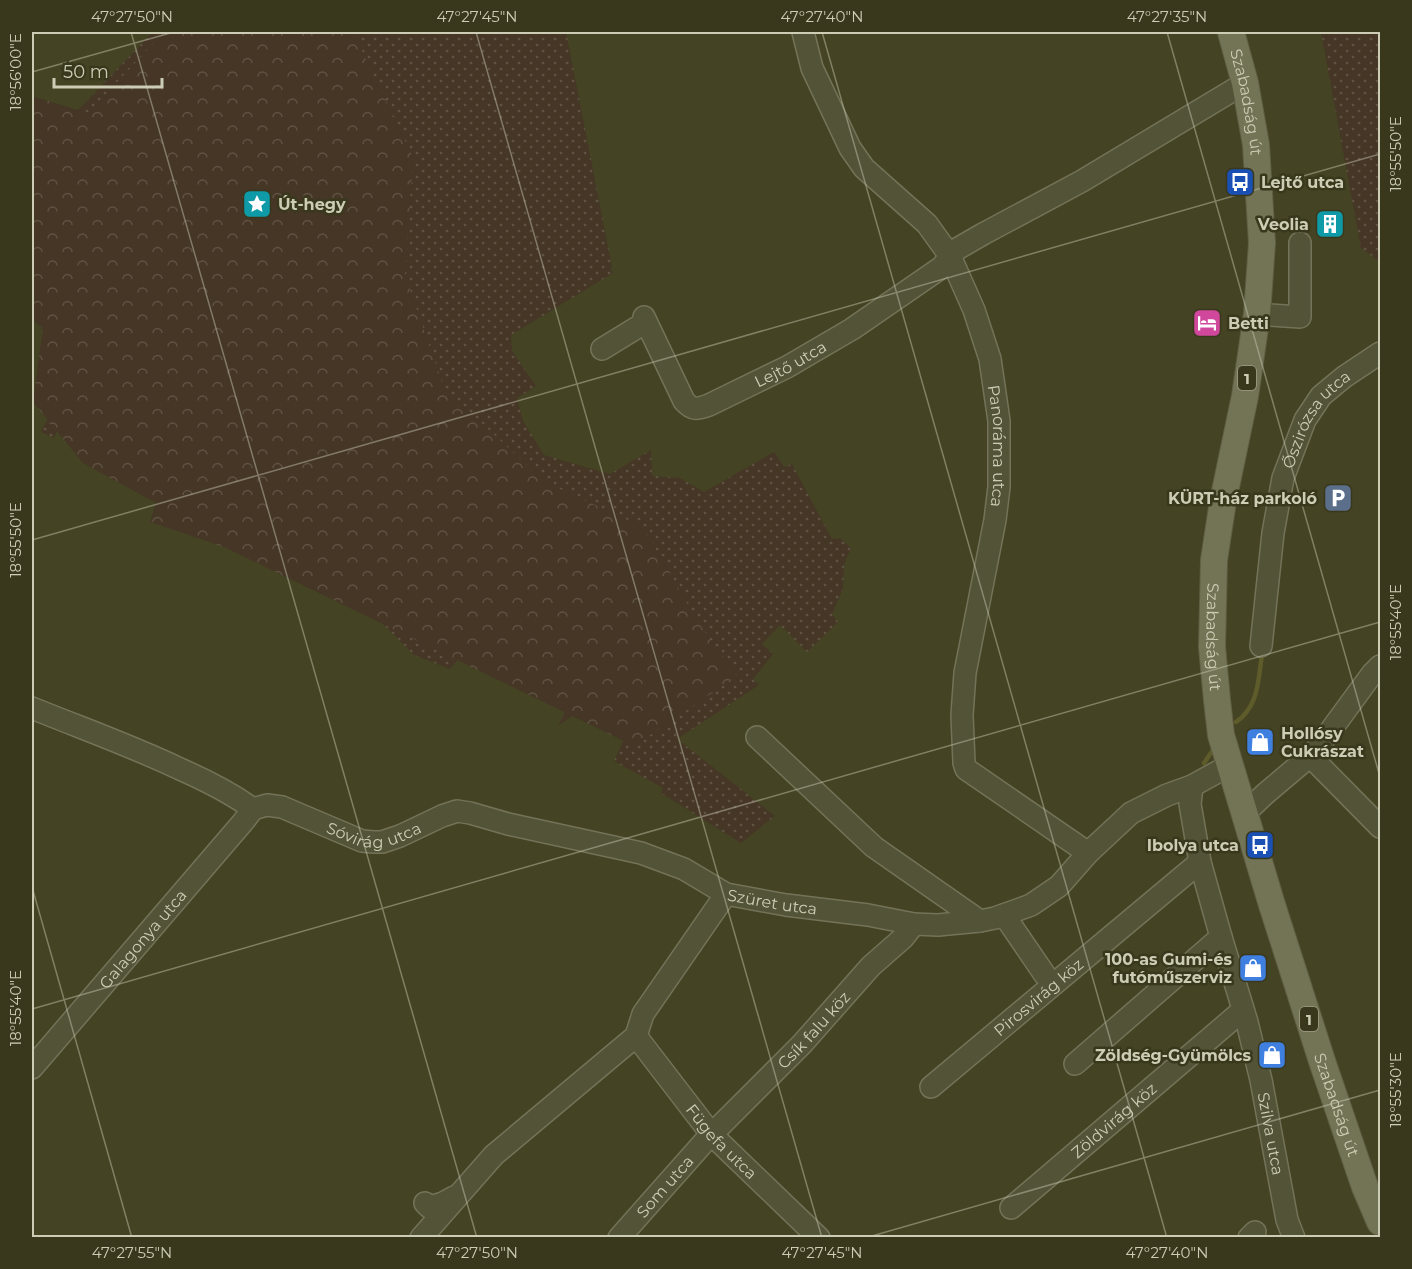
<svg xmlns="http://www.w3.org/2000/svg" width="1412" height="1269" font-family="Montserrat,sans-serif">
<defs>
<pattern id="grass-dots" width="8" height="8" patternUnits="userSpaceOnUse" patternTransform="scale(1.5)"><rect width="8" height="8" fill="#453626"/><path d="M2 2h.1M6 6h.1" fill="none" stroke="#5f5243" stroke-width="1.8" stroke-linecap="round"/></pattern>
<pattern id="forest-crowns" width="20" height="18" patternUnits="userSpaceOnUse" patternTransform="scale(1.5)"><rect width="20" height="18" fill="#453626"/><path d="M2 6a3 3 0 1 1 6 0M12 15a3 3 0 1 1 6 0" fill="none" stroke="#5f5243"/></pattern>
</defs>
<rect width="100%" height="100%" fill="#444323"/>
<path fill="url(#grass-dots)" d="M153 32H566L612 267 610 268 613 273 511 335 512 351 536 386 517 398 523 421 544 455 610 474 651 450 652 476 680 478 704 492 774 452 784 467 792 464 832 539 840 538 851 548 844 565 843 589 832 614 838 622 807 652 780 625 762 644 773 654 753 679 759 685 677 739 775 816 741 843 661 793 663 788 614 761 624 739 591 703 558 726 569 703 459 658 450 669 414 655 381 622 159 503 62 419 54 438 41 432 77 359 32 179 79 144 78 110Z
M1321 32H1380V262L1361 248Z"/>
<path fill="url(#forest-crowns)" d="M164 32H348L356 38 413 157 405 275 444 388 545 482 643 527 698 622 737 676 634 746 224 547 150 522 156 503 83 463 33 402 43 328 32 320V94L35 97 88 113Z"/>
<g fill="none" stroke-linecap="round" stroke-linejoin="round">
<path stroke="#5e5c2a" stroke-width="4.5" d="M1236 722C1259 706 1258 680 1262 655
M1204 763 1215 747"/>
<g stroke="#747359" stroke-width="24">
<g id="minor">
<path id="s1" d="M803 32 812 68 850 148 864 168 927 224 950 256 974 310 990 359 999 421V487L995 520 965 673 962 715 964 763 966 769 1088 853"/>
<path d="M1257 314 1300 317V243"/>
<path id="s2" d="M644 317 684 401C693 411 697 409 709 405L787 367 852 329 942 267 950 256 957 249 983 234 1082 181 1245 83"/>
<path d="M602 349 646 322"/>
<path id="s3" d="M1261 646 1273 533 1283 478 1305 420 1321 396 1344 377 1380 353"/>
<path id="s4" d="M32 708C81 728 132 746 180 769 205 780 231 793 253 809L267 805 282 807 362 841 374 842H382L400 836 442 816 457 811 470 813 508 824 641 853 684 869 726 894 786 905 868 915 914 924 938 925 980 921 995 918 1031 905 1059 886 1088 853 1131 813 1167 795 1192 786 1230 765"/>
<path d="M757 737 874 847 980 921"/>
<path d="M1310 756 1380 827"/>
<path id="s5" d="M1192 786 1190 804 1200 862 1221 937 1247 1022 1261 1080 1287 1220 1294 1238"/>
<path d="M1244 814 1265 794 1310 756 1320 745 1372 674 1380 666"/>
<path d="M1004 915 1045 975"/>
<path id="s6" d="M636 1036 712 1135 819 1238"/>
<path d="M1075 1064 1221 937"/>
<path id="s7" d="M32 1068 243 822 253 809"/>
<path id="s8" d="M931 1087 1200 862"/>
<path d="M425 1203 429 1207 443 1203 454 1197"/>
<path id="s9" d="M1011 1208 1243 1010"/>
<path d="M421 1238 494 1155 636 1036 643 1014 726 894"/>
<path id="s10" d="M619 1238 705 1141 802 1044 871 966 903 938 914 924"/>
<path d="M1249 1238 1255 1232"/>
</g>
</g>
<g stroke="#605f45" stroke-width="28">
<g id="major">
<path id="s11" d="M1231 32 1245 83 1256 145 1262 243 1257 314 1245 396 1223 501 1214 560 1212 647 1217 700 1221 735 1272 905 1322 1061 1365 1187 1380 1222"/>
</g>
</g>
<use href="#minor" stroke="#535338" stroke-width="21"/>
<use href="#major" stroke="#737356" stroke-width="26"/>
</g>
<path fill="none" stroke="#cdcdb5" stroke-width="1.5" stroke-opacity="0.45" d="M131 32 477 1238M476 32 822 1238M822 32 1167 1238M1167 32 1380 777M32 72 174 32M32 540 1380 154M32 887 132 1238M32 1009 1380 622M865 1238 1380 1090"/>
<defs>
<g id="bus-square" transform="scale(1.5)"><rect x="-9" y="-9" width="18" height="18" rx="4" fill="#1a4fb4" stroke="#39381d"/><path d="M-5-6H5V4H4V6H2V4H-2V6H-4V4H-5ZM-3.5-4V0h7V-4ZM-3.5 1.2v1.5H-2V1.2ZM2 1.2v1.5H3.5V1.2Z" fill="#fff"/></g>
<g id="sight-square" transform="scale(1.5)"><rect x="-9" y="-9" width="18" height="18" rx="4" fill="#0f9aa8" stroke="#39381d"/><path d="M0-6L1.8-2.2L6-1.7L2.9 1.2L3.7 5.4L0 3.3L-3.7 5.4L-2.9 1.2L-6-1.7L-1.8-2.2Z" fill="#fff"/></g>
<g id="building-square" transform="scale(1.5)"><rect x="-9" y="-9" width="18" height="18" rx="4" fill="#0f9aa8" stroke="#39381d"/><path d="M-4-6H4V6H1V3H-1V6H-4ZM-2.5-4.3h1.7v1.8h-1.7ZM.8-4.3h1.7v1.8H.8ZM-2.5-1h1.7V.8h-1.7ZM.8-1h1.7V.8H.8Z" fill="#fff"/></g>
<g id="hotel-square" transform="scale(1.5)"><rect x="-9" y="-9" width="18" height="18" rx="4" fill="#d1479c" stroke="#39381d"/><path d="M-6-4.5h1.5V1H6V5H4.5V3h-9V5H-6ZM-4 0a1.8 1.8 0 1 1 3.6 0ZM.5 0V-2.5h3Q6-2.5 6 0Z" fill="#fff"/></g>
<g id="parking-square" transform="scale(1.5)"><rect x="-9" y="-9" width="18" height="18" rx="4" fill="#5c6f8a" stroke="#39381d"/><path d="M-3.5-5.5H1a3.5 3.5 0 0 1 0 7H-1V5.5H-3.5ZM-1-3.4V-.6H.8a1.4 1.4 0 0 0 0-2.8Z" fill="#fff"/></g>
<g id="shop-square" transform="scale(1.5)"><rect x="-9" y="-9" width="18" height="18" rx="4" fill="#3f7fe0" stroke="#39381d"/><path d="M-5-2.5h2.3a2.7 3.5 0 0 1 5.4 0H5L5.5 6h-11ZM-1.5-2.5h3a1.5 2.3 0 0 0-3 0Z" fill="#fff"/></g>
</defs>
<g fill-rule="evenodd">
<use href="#bus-square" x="1240" y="182"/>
<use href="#sight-square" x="257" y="204"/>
<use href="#building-square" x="1330" y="224"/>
<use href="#hotel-square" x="1207" y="323"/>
<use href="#parking-square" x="1338" y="498"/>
<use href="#shop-square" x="1260" y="742"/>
<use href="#bus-square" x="1260" y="845"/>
<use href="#shop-square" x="1253" y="968"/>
<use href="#shop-square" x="1272" y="1055"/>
</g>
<g text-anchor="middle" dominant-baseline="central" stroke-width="5" stroke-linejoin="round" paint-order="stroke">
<g fill="#39381d" stroke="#a1a087" stroke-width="1.5">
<rect x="1238" y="366" width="18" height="24" rx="4.5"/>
<rect x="1300" y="1007" width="18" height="24" rx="4.5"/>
</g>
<g font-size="15" font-weight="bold" fill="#cdcdb5">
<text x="1247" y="378">1</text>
<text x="1309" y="1019">1</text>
</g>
<g font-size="16" fill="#cdcdb5" stroke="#39381d">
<text stroke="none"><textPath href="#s11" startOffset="72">Szabadság út</textPath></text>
<text stroke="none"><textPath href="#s2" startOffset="212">Lejtő utca</textPath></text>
<text stroke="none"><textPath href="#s3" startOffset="238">Őszirózsa utca</textPath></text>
<text stroke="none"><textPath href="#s1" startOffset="472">Panoráma utca</textPath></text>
<text stroke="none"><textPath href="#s11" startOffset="612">Szabadság út</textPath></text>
<text stroke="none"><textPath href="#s4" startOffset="372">Sóvirág utca</textPath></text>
<text stroke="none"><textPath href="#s4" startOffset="792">Szüret utca</textPath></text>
<text stroke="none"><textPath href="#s7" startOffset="170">Galagonya utca</textPath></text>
<text stroke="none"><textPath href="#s8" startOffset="140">Pirosvirág köz</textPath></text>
<text stroke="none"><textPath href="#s10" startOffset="285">Csík falu köz</textPath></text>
<text stroke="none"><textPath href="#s11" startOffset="1098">Szabadság út</textPath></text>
<text stroke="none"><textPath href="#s9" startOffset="135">Zöldvirág köz</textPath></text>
<text stroke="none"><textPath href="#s5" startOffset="358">Szilva utca</textPath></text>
<text stroke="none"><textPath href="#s6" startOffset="136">Fügefa utca</textPath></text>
<text stroke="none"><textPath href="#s10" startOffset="69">Som utca</textPath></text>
</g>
<g font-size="16" font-weight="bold" fill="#cdcdb5" stroke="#39381d" text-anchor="end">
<text x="1261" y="182" text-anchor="start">Lejtő utca</text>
<text x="278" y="204" text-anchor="start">Út-hegy</text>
<text x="1309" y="224">Veolia</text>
<text x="1228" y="323" text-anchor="start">Betti</text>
<text x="1317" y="498">KÜRT-ház parkoló</text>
<text x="1281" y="733" text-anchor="start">Hollósy<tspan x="1281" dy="18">Cukrászat</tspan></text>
<text x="1239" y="845">Ibolya utca</text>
<text x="1232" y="959">100-as Gumi-és<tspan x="1232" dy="18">futóműszerviz</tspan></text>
<text x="1251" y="1055">Zöldség-Gyümölcs</text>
</g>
</g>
<rect width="1412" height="1269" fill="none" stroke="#39381d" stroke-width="66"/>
<path d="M54 78v9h108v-9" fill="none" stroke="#cdcdb5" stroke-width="3"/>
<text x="63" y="78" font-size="18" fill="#cdcdb5" stroke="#39381d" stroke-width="4.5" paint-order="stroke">50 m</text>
<rect x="33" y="33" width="1346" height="1203" fill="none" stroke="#cdcdb5" stroke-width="2"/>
<g font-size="15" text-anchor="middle" fill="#cdcdb5">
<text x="132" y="22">47°27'50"N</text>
<text x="477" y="22">47°27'45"N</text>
<text x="822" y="22">47°27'40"N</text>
<text x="1167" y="22">47°27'35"N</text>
<text transform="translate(16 72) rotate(-90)" y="5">18°56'00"E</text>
<text transform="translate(1396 154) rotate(-90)" y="5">18°55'50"E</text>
<text transform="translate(16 540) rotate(-90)" y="5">18°55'50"E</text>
<text transform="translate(1396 622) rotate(-90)" y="5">18°55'40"E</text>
<text transform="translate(16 1008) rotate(-90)" y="5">18°55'40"E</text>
<text transform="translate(1396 1090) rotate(-90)" y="5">18°55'30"E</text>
<text x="132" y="1258">47°27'55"N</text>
<text x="477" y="1258">47°27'50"N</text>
<text x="822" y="1258">47°27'45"N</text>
<text x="1167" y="1258">47°27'40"N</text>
</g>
</svg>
